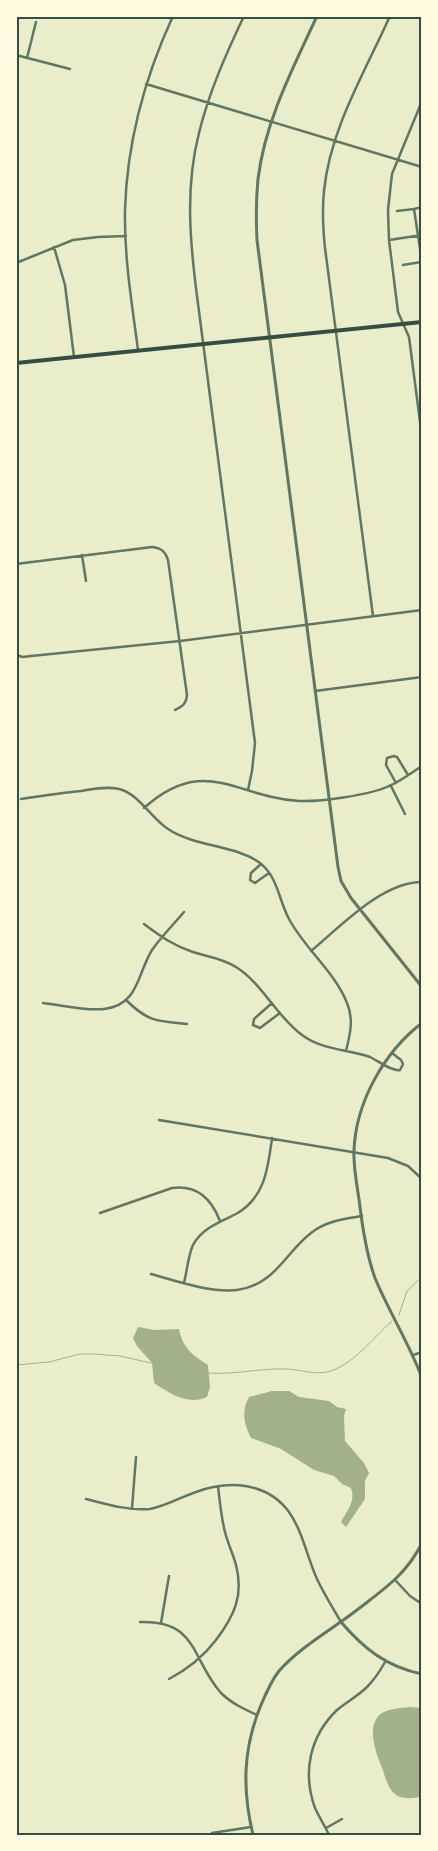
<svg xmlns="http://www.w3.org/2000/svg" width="438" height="1851" font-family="'Sofia Sans Condensed',sans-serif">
<rect width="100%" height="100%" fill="#e9edc9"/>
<path fill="#a3b18a" d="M138 1327 155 1330 179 1329C182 1347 193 1356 208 1365L210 1387 207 1397C189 1406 169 1393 154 1383L152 1363 137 1346 133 1338Z
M272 1391H289L299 1397 329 1401 337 1407 346 1409 344 1416 345 1441 364 1463 369 1473 365 1481V1499L346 1527 341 1522C347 1511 356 1501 351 1488L342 1484 334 1476 314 1470 281 1449 251 1438C244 1424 241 1412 249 1397Z
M409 1707 422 1708V1797C414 1798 402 1800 395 1794 386 1787 385 1773 380 1763 375 1749 366 1724 382 1713 389 1709 400 1708 409 1707Z"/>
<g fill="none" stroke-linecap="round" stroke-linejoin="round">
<path stroke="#a3b18a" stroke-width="1" d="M399 1315 407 1291 422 1277
M16 1365 49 1362 80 1354H93L120 1356 151 1363
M209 1373C235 1375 260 1368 287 1369 304 1370 319 1377 336 1369 358 1359 374 1337 392 1321"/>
<path stroke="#617663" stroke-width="2.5" d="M244 16C226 54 209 92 199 133 185 187 190 242 197 296L255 743 252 771 248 790
M16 55 70 69
M27 58 36 22
M146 84 422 167
M422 101 392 174 388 210 389 240 398 312 409 337 422 437
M422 207 414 209 422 262
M397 211 414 209
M389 240 422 235
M54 247 65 285 74 357
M16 263 73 240 98 237 126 236
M403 265 421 262
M138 350C132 304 124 257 125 210 127 141 144 79 173 16
M82 555 86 581
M16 564 152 547C161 548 165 551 168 560L187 695C186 704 183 706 175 710
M373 616 325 248C323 229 322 210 324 191 330 129 365 72 390 16
M16 655 23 657 31 656 180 641 422 610
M315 691 422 677
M396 783 386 765 387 758 394 756 397 757 408 775
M391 786 405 814
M21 799C41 796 61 793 81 791 93 789 107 786 119 789 139 794 151 818 168 829 195 847 236 845 260 863 278 877 279 901 289 919 305 949 335 972 347 1003 354 1019 350 1035 346 1051
M144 808C204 754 235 797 299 801 319 802 371 795 389 786 401 781 411 773 422 766
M261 864 251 873 250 880 255 883 269 873
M144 924C160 936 174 946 193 952 208 957 222 958 236 967 263 984 276 1016 302 1035 322 1050 347 1049 370 1057 378 1061 393 1072 400 1070L403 1064 401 1060 392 1053
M311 951C341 926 382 882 422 882
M126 1000C148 1022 157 1021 187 1024
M43 1003C62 1005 84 1011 104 1009 139 1005 137 974 152 950 161 937 173 925 184 912
M272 1003 254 1019 253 1025 260 1028 280 1013
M159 1120 388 1158 408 1166 422 1179
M100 1213 172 1188C197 1185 211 1198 220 1221
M151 1274C176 1281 211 1293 237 1290 275 1285 285 1253 311 1233 326 1221 344 1219 362 1216
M184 1283C187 1271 188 1256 193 1245 202 1228 220 1222 236 1214 265 1198 268 1168 272 1138
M413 1355 422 1352
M86 1499C106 1504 129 1511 150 1509 166 1506 181 1497 196 1492 229 1480 267 1482 289 1512 303 1532 307 1557 317 1579 324 1594 333 1608 341 1622
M132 1508 136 1457
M396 1581 410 1596 422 1604
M140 1622C198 1620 191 1659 221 1693 231 1703 244 1709 257 1715
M161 1623 169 1576
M169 1679C188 1669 203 1657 216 1640 234 1616 244 1596 236 1565 233 1554 228 1544 225 1532 221 1517 220 1502 218 1486
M326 1828 342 1819
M212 1833 251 1827
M329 1835C325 1826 319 1817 315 1808 302 1772 310 1736 337 1710 347 1702 359 1695 367 1687 375 1679 380 1671 385 1662"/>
<path stroke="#617663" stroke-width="3" d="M317 16C293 68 265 121 258 179 256 199 256 220 257 240L338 867 341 881 351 898 422 987
M422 1023C384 1052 356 1102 354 1150 353 1169 358 1189 360 1207 363 1231 367 1256 375 1278 389 1312 409 1343 422 1378
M341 1622C364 1649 387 1667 422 1674
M253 1835C242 1789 243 1748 261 1705 266 1693 271 1681 279 1671 300 1647 331 1630 357 1610 384 1589 406 1575 422 1543"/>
<path stroke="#344e41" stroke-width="4" d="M16 363 422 322"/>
</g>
<rect width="438" height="1851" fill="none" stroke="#fefae0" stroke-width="35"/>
<rect x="18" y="18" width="402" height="1816" fill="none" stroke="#344e41" stroke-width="2"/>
</svg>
